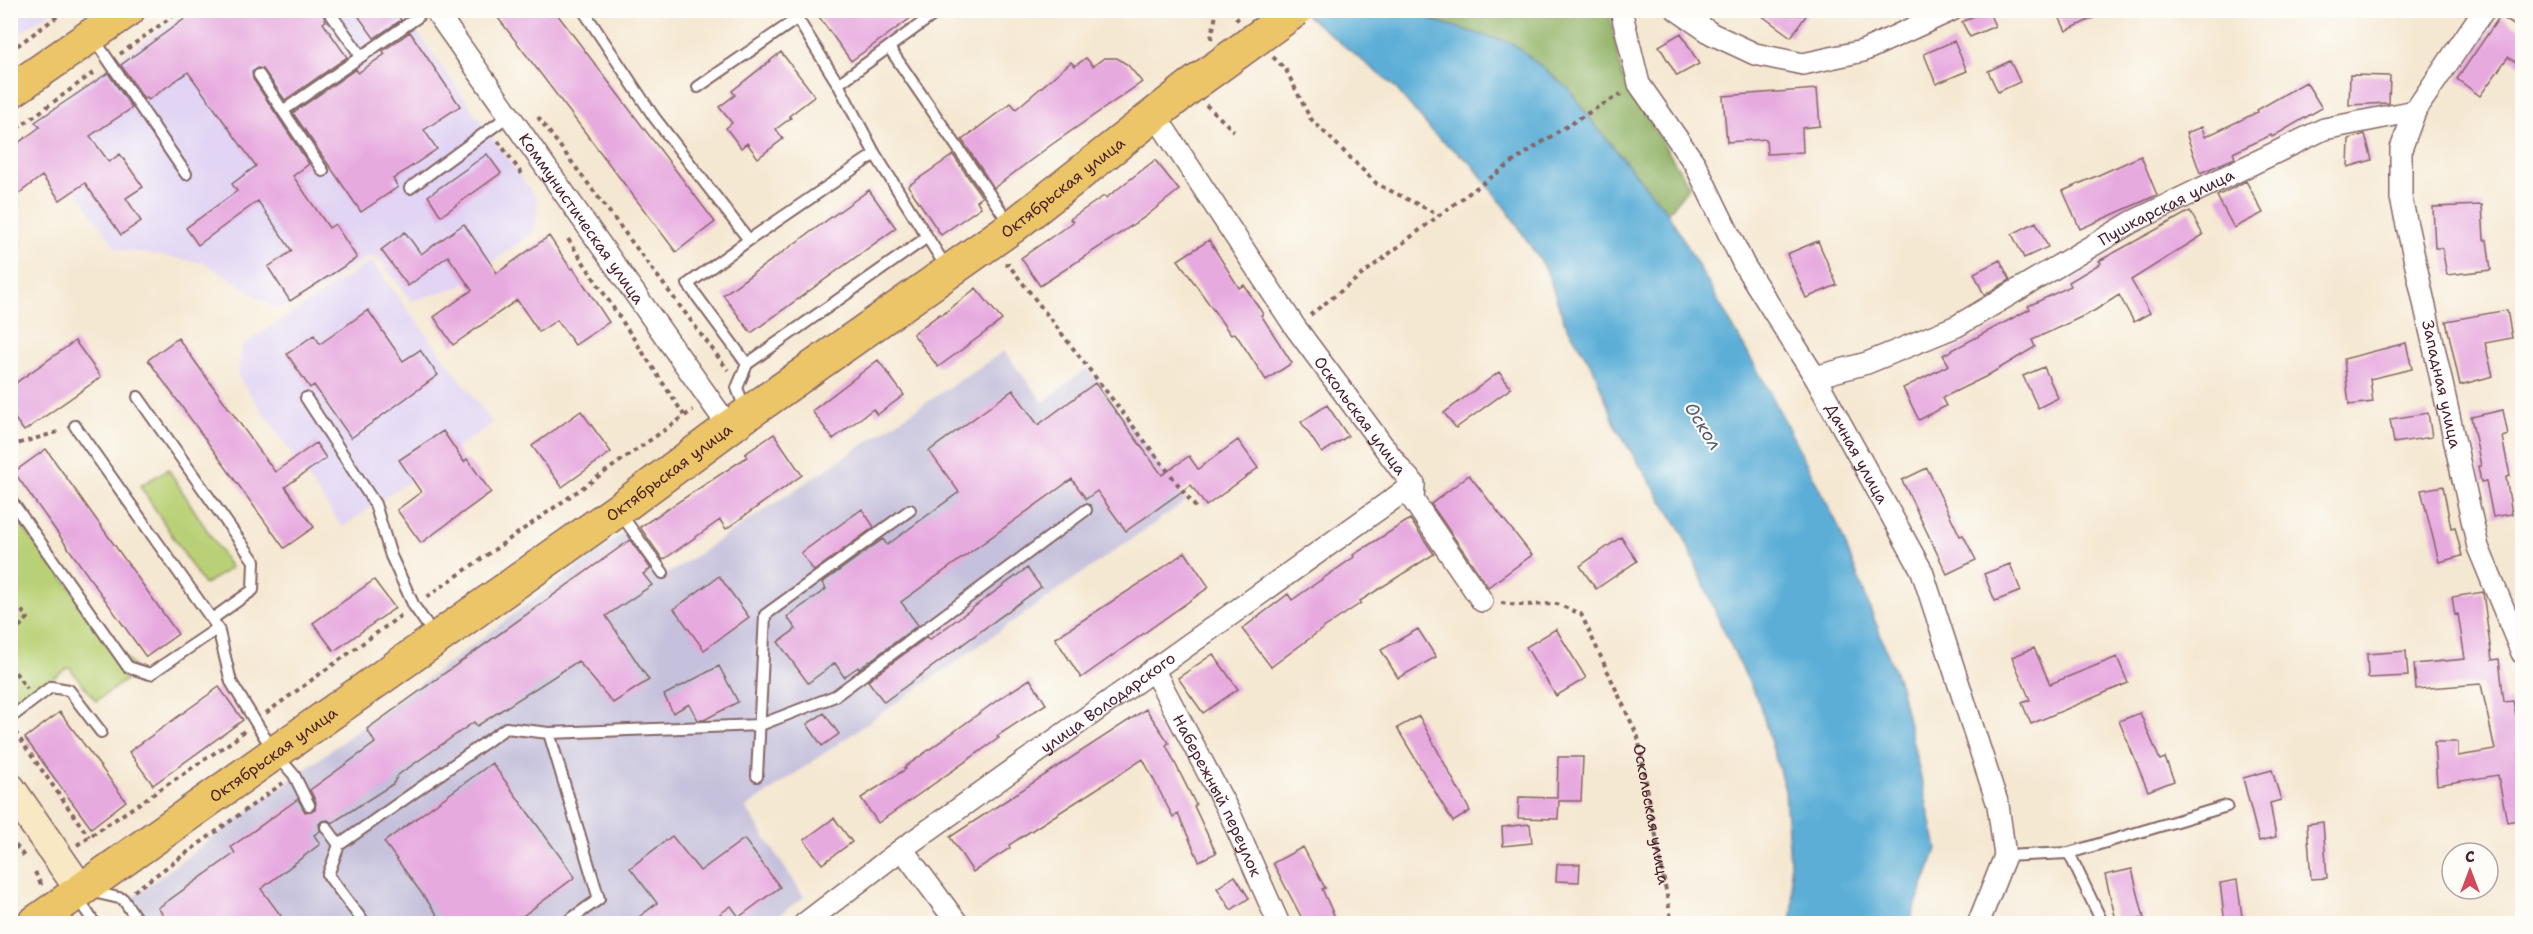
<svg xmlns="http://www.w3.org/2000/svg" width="2533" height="934" font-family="'Shantell Sans',sans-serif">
<rect width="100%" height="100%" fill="#fdfcf7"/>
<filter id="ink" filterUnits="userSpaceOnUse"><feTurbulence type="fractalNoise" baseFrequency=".0167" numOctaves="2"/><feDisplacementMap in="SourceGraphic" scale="12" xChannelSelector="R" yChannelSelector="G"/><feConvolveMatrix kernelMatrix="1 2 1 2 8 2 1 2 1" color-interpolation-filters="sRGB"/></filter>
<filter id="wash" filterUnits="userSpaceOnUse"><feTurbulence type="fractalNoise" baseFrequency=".008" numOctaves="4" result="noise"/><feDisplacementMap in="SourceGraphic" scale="24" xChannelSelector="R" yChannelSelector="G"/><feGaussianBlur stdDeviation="1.35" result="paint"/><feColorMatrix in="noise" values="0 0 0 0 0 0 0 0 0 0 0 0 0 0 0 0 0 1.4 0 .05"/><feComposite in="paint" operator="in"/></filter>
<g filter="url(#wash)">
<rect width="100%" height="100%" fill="#f5e8d2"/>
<path fill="#e1d4f4" d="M11 10H52V11L11 39Z
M187 11H402L538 201 535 230 459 287 411 301 380 260 368 256 298 304 277 309 205 263 117 249 32 128V120Z
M371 261 493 423 342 527 238 376 242 346Z"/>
<path fill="#c5c0db" d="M1004 351 1043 402 1087 368 1186 501 746 808 804 897 768 923 152 924 133 897 626 531 668 574Z"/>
<path fill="#b9d176" stroke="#827850" stroke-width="1.5" d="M168 469 231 568 204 585 140 486Z
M10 511 137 672 96 701 69 667 11 707Z"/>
<path fill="#92b367" stroke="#6e6949" stroke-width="1.5" d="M1422 11H1609L1622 76 1689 186 1668 213 1594 124 1569 89 1513 44 1431 20Z"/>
<path fill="#5baed7" stroke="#526681" stroke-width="1.5" d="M1301 11H1422L1431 20 1513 44 1569 89 1594 124 1668 213 1767 387 1837 523 1900 686 1937 849 1909 923H1791L1793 906 1785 790 1760 705 1721 625 1682 532 1618 431 1593 368 1564 321 1546 269 1509 213 1472 164 1435 135 1394 86Z"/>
<g id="blocks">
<path fill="#e7aadf" d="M197 10H321L326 21 323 23 347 57 285 100 263 69 258 68 252 72 253 79 309 164 293 176 329 228 335 224 357 258 290 301 268 267 292 251 258 201 198 245 186 228 237 191 232 184 256 166 188 72 148 100 147 97 144 99 121 65Z
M354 10H394L401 20 374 38Z
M492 10H554L715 222 676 252Z
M814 10H922L851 61Z
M1754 10H1810L1791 37Z
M1985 10H1988L1995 26 1970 37 1962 22Z
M2056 10H2110L2066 31Z
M2500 16 2523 31V67L2508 57 2480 96 2457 79Z
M410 32 460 106 424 130 437 149 393 179 398 187 361 212 293 113 356 69 358 73 385 54 383 51Z
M1681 33 1699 64 1677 76 1659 46Z
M1954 41 1967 71 1936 84 1924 54Z
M781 52 815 96 789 116 791 118 776 129 783 139 758 158 747 143 741 148 726 128 732 123 719 107 735 95 732 91Z
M1086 58 1093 66 1104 58H1117L1128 65 1142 82 1051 145 994 188 962 140 1011 103 1016 109 1071 62 1075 66Z
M2010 61 2020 82 1998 92 1988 71Z
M108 73 132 108 90 136 109 162 120 154 143 187 126 198 141 221 121 235 85 183 60 200 42 176 10 200V149L40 127 35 122Z
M2350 75 2390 76 2389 103 2349 105Z
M2306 82 2322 108 2272 137 2271 135 2233 153 2235 158 2200 173 2186 133 2202 127 2205 137 2258 112 2257 110Z
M1817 89 1820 126 1802 128 1803 152 1767 154 1766 139 1727 142 1723 96Z
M2365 134 2372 160 2348 167 2349 139Z
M487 154 501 173 441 216 428 196Z
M953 155 982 197 977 201 981 207 941 235 908 186Z
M2141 156 2157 195 2080 229 2063 191Z
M1155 160 1179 190 1145 217 1040 286 1021 258 1073 222 1070 219 1104 196 1106 198Z
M2246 181 2263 213 2234 228 2217 196Z
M869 190 896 228 751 333 723 295Z
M2482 205 2484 240H2487L2491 270 2447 275 2442 248H2435L2433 207Z
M2190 211 2203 235 2131 280 2150 313 2134 322 2119 295 2094 311 2032 340 2035 347 1985 377 1942 398 1946 406 1919 420 1903 388 1949 365 1943 355 2030 309 2028 306 2071 286 2069 282 2101 263 2099 261Z
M2036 222 2048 247 2024 258 2012 234Z
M464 224 497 273 549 236 571 269 573 268 609 322 575 345 557 320 539 332 517 300 453 345 434 317 472 290 448 256 408 286 381 250 405 232 421 254Z
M1209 240 1239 288 1244 285 1263 314 1261 315 1292 363 1266 380 1235 333 1231 335 1178 260Z
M1818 241 1837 285 1806 298 1787 254Z
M2000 260 2010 280 1984 295 1974 273Z
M976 288 1002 320 938 367 913 334 940 314 942 315Z
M368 310 403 361 420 350 438 375 351 438 314 385 310 388 287 354 314 335 320 344Z
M2507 310 2512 338 2485 343 2493 376 2460 385 2446 321Z
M178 338 275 472 316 443 326 458 285 487 314 527 284 548 148 360Z
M75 341 101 377 24 431 10 412V387Z
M2406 343 2412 369 2370 379 2373 402 2349 405 2344 359Z
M878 360 904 395 877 415 873 409 833 439 812 411Z
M2044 367 2058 398 2038 408 2023 376Z
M1499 372 1511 388 1456 428 1444 413Z
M1095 383 1162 475 1189 456 1198 469 1238 440 1258 468 1206 506 1191 485 1126 531 1097 491 1086 499 1072 479 901 602 918 625 859 669 858 667 844 677 835 663 808 683 778 642 796 629 787 617 826 589 822 583 883 539 887 545 959 492 929 451 1013 390 1038 425Z
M1327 405 1348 436 1322 453 1301 422Z
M2503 410 2508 435 2502 437 2510 476 2506 477 2512 514 2493 517 2486 481 2481 482 2478 466H2481L2471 417Z
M581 411 611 452 562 487 532 446Z
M2428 413 2432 437 2394 443 2390 419Z
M443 431 464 462 467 459 491 492 421 543 397 510 421 492 399 460Z
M774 434 802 475 726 529 720 520 663 560 640 527 747 457 745 454Z
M46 449 178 634 146 657 14 472Z
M1927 468 1960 536 1963 535 1976 560 1947 574 1902 480Z
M1469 475 1532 555 1488 587 1431 504Z
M2443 486 2451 528 2455 527 2462 556 2439 562 2421 490Z
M862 509 874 527 814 571 801 553Z
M1410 519 1434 554 1360 601 1361 603 1325 627 1271 667 1242 629 1288 594 1292 600 1354 557 1353 555Z
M1621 537 1637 561 1596 589 1580 566Z
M630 540 651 569 643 574 652 585 606 616 649 680 613 703 578 661 477 726 474 722 398 775 393 784 332 823 328 820 322 821 319 824 320 831 314 835 320 844 261 889 287 924H170L158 908 235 853 231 847 298 799 305 812 315 810 316 802 310 790 375 743 367 729Z
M1185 552 1209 587 1081 678 1055 638 1150 577Z
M2010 564 2021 591 1995 601 1984 574Z
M1027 568 1041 587 884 702 868 681 927 637 929 640Z
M719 576 749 617 704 650 674 609Z
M374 580 395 608 334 651 313 623Z
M2483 592 2492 660 2499 659 2504 702 2513 701 2523 746V819L2507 822 2498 775 2437 785 2434 742H2458V756L2495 750 2481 684 2416 689 2414 664 2465 659 2458 614 2455 615 2452 597Z
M1418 629 1436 657 1398 678 1381 650Z
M1556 629 1586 678 1556 696 1526 647Z
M2034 648 2050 684 2117 657 2128 683 2031 724 2022 703 2030 700 2012 657Z
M2406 651 2408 676 2368 678 2367 654Z
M1213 654 1238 689 1203 713 1178 678Z
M719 666 738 702 704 720H698L689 704 673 713 664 695Z
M1030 679 1046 704 997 736 999 738 878 823 861 798 906 769 904 768 999 699Z
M219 687 243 720 153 785 129 752Z
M1146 709 1169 743 1166 745 1196 805 1194 806 1216 853 1199 861 1178 814 1173 817 1143 759 1009 845 1010 848 973 872 950 837Z
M60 712 126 801 91 828 25 738Z
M824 713 839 734 822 746 807 724Z
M2140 713 2160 760 2165 758 2174 781 2148 791 2119 721Z
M1419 716 1470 811 1453 822 1397 728Z
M1558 757H1583L1581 801H1559L1558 819 1518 818 1519 797 1557 798Z
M492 763 575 877 512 924H444L384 842Z
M2272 770 2281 800 2270 803 2276 837 2259 841 2243 778Z
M834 818 852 842 822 864 804 840Z
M2323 822 2327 878 2311 879 2307 824Z
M1530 824 1532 843 1503 846 1502 827Z
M672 836 700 871 744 839 780 887 739 917 731 906 706 924H630L657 903 630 868Z
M1303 847 1325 888 1322 889 1338 924H1305L1273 863Z
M1557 864H1580L1579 882 1556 881Z
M2132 869 2144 918 2117 924 2105 875Z
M1235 876 1249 898 1231 910 1217 888Z
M2237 880 2243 924H2225L2220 883Z"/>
</g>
</g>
<g filter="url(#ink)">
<use href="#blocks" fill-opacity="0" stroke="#866565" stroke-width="1.5"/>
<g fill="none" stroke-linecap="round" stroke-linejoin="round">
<g stroke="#866565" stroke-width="14">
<path id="service" d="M328 10 361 56
M583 10 654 117 749 240 688 284 747 364 926 238
M792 10 838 84 940 10
M94 39 186 174
M890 49 1010 224
M259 75 323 171
M838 84 875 154 948 270
M698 87 798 18
M284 110 418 17 419 10
M410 188 508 116
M749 240 875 154
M138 397 254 561 253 590 212 619
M306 398 375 504 391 556 414 606 435 636
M746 411 737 388 747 364
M75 426 218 628 231 682 274 752 294 775 309 805
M10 499 128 667 150 674 218 628
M620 513 663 573
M10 718 51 687 69 690 101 732
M549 733 599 899 564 924
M757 776 765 615 910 510
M326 827 339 845
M2069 853 2227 806
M2005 856 2069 853 2103 924
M89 891 123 899 140 924
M77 897 95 924
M365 924 328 875 339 845 506 728 549 733 760 725 835 696 1086 510"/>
</g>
<g stroke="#866565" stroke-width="24">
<g id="minor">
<path id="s2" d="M435 10 729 427"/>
<path id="s3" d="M1621 10 1639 84 1695 164 1744 265 1815 377 1922 571 1998 805 2005 856 1978 924"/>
<path d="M1677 10 1712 34 1755 54 1803 64 1863 51 1952 10"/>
<path id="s4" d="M2415 111 2401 149V198L2478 547 2522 653"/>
<path id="s5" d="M1155 115 1295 327 1401 470 1414 484 1413 500 1482 601"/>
<path id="s6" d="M1815 377 1867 363 1957 326 2132 222 2324 129 2415 111 2484 10"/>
<path id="s7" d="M1153 669 1231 816 1279 924"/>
<path d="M902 849 958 924"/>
<path id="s8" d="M804 924 902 849 1414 484"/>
</g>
</g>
<g stroke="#866565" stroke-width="33">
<path id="secondary" d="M10 788 80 889"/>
</g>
<g stroke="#866565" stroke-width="36">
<g id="primary">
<path d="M10 92 128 10"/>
<path id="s9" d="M33 924 618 510 747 414 1012 227 1191 86"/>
</g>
</g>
<g stroke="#866565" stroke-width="4" stroke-dasharray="4.5 4.5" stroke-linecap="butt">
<path d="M1230 10 1239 21"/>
<path d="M1211 39 1217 10"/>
<path d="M10 51 66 10"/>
<path d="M120 54 181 10"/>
<path d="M1273 57 1286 70 1310 118 1377 184 1439 215"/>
<path d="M1206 105 1234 131"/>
<path d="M538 117 728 370"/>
<path d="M10 134 97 70"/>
<path d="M498 141 522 174"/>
<path d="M568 239 684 415"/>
<path d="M1005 265 1008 264 1197 509"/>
<path d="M1310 315C1410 238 1510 156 1621 94"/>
<path d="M10 446 61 431"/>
<path d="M10 597 28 618 10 636"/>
<path d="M427 597 693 410"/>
<path id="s1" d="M1501 603 1520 605 1557 604 1581 614 1638 737 1672 924"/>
<path d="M10 665 27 689"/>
<path d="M266 713 403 614"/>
<path d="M15 732 89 837"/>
<path d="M10 838 26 859"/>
<path d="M77 845 234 740 244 731"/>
<path d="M35 872 41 884 38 886"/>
<path d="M134 891 283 783"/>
</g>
<use href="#service" stroke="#fff" stroke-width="10"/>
<use href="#minor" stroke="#fff" stroke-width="21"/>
<use href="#secondary" stroke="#f8e8c3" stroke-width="30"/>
<use href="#primary" stroke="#edc569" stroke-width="33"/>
<g stroke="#866565" stroke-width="36" stroke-linecap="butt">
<path id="primary-bridge" d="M1191 86 1296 10"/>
</g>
<use href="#primary-bridge" stroke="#edc569" stroke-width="33"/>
</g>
</g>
<g text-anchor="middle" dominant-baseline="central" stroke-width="4.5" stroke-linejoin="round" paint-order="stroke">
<g font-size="16" fill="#4a1f2b" stroke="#fdfcf7">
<text stroke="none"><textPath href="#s9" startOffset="1266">Октябрьская улица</textPath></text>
<text stroke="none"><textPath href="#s6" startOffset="392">Пушкарская улица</textPath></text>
<text stroke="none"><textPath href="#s2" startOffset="255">Коммунистическая улица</textPath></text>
<text stroke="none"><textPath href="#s4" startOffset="280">Западная улица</textPath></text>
<text stroke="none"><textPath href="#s5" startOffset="364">Оскольская улица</textPath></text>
<text stroke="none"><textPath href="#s3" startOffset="506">Дачная улица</textPath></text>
<text stroke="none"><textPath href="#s9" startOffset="780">Октябрьская улица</textPath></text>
<text stroke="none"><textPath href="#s8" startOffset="376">улица Володарского</textPath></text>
<text stroke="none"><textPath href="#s9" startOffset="294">Октябрьская улица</textPath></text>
<text stroke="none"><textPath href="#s7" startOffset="142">Набережный переулок</textPath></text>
<text stroke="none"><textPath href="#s1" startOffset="296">Оскольская улица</textPath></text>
</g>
<g font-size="18" font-style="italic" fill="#515870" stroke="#fdfcf7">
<text transform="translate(1703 426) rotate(58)">Оскол</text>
</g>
</g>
<rect width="2533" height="934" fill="none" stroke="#fdfcf7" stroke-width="36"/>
<g transform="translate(2470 871)"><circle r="28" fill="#fdfcf7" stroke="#b5a4a5" stroke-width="1.5"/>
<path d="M0-4.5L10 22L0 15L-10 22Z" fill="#d1495b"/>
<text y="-9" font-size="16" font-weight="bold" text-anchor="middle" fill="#4a1f2b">С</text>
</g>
</svg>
